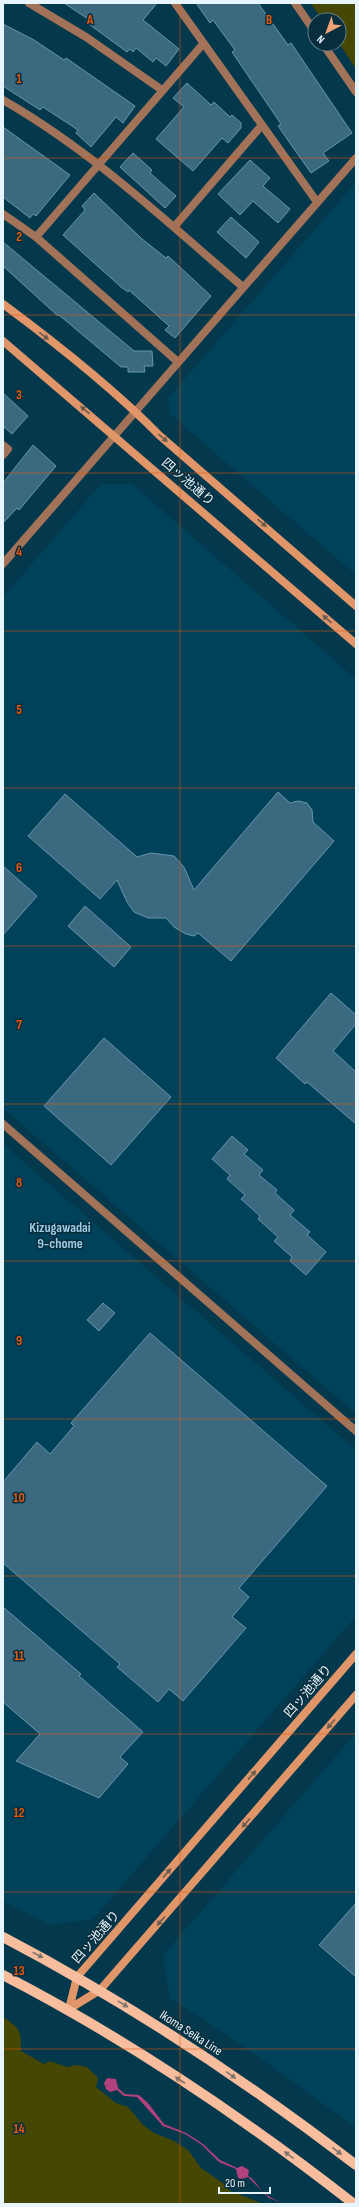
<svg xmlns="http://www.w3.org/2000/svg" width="359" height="2207" font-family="'Sofia Sans Condensed','Noto Sans JP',sans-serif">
<rect width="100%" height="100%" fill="#04384c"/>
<path fill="#00425a" d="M356 182V575L170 414 168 398Z
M101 484H132L356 679V1414L3 1108V597Z
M3 1144 356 1450V1616L93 1919 51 1925 3 1901Z
M356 1733V2128L256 2055 170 1998 163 1955Z"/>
<path fill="#464704" d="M310 3H356V69L339 43V20H323Z
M3 2017C21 2029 21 2031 21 2051L44 2064 50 2061 67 2067 77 2065 87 2067 98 2078 96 2087 116 2103 128 2107 143 2125 154 2133 174 2141 188 2150 201 2168 223 2183 230 2191 264 2204H3Z"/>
<path fill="#b2417d" d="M107 2078 116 2079 118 2088 125 2094 139 2095 148 2103 164 2124 186 2133 203 2144 220 2160 237 2168 242 2166 249 2170 248 2176C255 2180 257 2185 262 2191 269 2197 277 2201 286 2204L269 2198 248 2177 242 2179 238 2178 236 2169 219 2162 202 2145 185 2134 163 2126 137 2097 124 2096 117 2090 110 2092 106 2089 104 2083Z"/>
<path fill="#3b697f" stroke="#6796ad" d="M64 3H157L143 20 179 49 166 66 156 58 153 62 136 48 133 52 130 49 127 52 86 22 88 19Z
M196 3H258L288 45 291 43 352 133 323 153 329 161 311 173 278 126 281 124 232 52 235 50 213 20 210 23Z
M3 24 34 40 64 60 66 58 135 106 123 123 116 117 91 147 76 133 78 130 43 107 40 110 3 86Z
M187 83 211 105 214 102 230 117 232 115 241 123V128L228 143 222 138 193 171 156 139 184 107 173 98Z
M3 127 70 175 36 216 33 214 30 218 3 197Z
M133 153 152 170 150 173 176 196 165 208 120 167Z
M250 160 270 178 263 186 290 209 278 223 253 201 240 215 218 194Z
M94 193 142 239 166 258 168 256 211 296 175 338 165 330 169 326 129 290 128 292 121 287 63 235 85 210 82 206Z
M231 217 259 242 246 258 217 232Z
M3 242 134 351H152L153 366H144L145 372H128V367H121L59 315 58 316 3 266Z
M3 393 28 416 12 434 3 426Z
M33 445 56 466 19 510 17 508 3 523V483Z
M278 792 290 803 298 801 307 803 312 810 313 822 334 841 231 961 198 933 194 936 186 934 174 927 166 918H148L134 912 127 902 117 880 100 899 28 836 65 794 137 857 151 853 174 856 184 867 194 890Z
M3 866 37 896 3 935Z
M85 906 131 947 114 967 68 926Z
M331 993 356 1015V1024L333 1051 356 1072V1124L307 1082 305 1084 276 1058Z
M104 1038 171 1097 111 1165 44 1106Z
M232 1136 248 1150 244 1154 263 1170 259 1175 277 1190 275 1193 294 1210 290 1215 310 1232 307 1235 326 1252 306 1275 290 1261 292 1257 274 1241 278 1237 258 1219 260 1216 241 1199 245 1195 227 1179 230 1175 212 1159Z
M103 1303 115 1313 99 1331 87 1320Z
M150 1333 327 1486 239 1588 249 1597 232 1617 246 1628 183 1701 169 1689 158 1702 117 1667 120 1664 3 1563V1482L37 1442 50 1454 74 1426 71 1423Z
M3 1607 81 1674 79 1676 143 1732 120 1757 128 1764 99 1798 16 1761 40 1734 3 1702Z
M356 1903V1977L319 1945Z"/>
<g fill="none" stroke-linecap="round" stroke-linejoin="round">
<path stroke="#a27358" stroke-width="8" d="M29 3 86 37 162 90
M175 3 317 202
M295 3 315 32
M323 44 356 92
M3 100C92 151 166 221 243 287
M3 214 36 237 178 362
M174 227 262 125
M36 237 203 44
M136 411 356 158
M3 445 8 449 3 455"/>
<path stroke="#a27358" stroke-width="8" d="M3 564 136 411
M3 1124 356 1431"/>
<path stroke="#e1966a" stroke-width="8" d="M3 304C57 344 112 387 159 435L356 606
M3 341 356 644
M69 2009 77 1977 356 1654
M69 2009 100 1990 356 1695"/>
<path stroke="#f7bd9c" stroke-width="10" d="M3 1937C127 2002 245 2080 356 2165
M3 1975C127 2039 244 2118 354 2204"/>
</g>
<defs><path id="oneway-solid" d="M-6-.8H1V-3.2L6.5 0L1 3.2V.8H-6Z"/></defs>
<g fill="#6a5c51">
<use href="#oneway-solid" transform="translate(44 336) rotate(38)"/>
<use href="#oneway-solid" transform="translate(85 410) rotate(-140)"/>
<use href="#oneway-solid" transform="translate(163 438) rotate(40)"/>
<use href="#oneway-solid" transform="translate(262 523) rotate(41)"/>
<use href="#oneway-solid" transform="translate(327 619) rotate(-139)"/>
<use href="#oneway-solid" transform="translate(331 1724) rotate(131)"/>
<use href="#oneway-solid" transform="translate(252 1775) rotate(-49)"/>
<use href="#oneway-solid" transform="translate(246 1823) rotate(131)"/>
<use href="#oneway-solid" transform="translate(167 1873) rotate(-49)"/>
<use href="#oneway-solid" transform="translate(161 1921) rotate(131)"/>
</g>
<g fill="#80756c">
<use href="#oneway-solid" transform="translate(38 1955) rotate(28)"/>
<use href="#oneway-solid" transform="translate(123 2004) rotate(32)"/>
<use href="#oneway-solid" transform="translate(231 2075) rotate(34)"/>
<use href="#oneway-solid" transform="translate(180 2080) rotate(-147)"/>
<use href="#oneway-solid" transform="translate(337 2151) rotate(38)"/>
<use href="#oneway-solid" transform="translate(289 2155) rotate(-144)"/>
</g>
<path fill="none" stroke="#e8590c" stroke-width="1" stroke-opacity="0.55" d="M180 3V2204M3 158H356M3 315H356M3 473H356M3 631H356M3 788H356M3 946H356M3 1104H356M3 1261H356M3 1419H356M3 1576H356M3 1734H356M3 1892H356M3 2049H356"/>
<g text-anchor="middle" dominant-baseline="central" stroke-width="3" stroke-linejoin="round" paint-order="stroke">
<g font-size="13" fill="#e7f5fd" stroke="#082d3c">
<text transform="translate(188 482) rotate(41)">四ッ池通り</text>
<text transform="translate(308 1691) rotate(-49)">四ッ池通り</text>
<text transform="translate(96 1937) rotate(-49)">四ッ池通り</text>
<text transform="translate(191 2033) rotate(33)">Ikoma Seika Line</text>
</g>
<g font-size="14" font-weight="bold" fill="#9acbe3" stroke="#082d3c">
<text x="60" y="1227">Kizugawadai<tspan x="60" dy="16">9-chome</tspan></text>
</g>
</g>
<g font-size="13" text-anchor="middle" font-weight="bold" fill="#e8590c" stroke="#082d3c" stroke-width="3" stroke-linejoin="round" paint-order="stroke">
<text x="90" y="24">A</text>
<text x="269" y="24">B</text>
<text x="19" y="83">1</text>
<text x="19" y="241">2</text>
<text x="19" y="399">3</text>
<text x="19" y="556">4</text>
<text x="19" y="714">5</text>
<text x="19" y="872">6</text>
<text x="19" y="1029">7</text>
<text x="19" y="1187">8</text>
<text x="19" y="1345">9</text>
<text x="19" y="1502">10</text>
<text x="19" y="1660">11</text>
<text x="19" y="1817">12</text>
<text x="19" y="1975">13</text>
<text x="19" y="2133">14</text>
</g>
<rect width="359" height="2207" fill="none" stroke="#e7f5fd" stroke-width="8"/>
<g transform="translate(327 32) rotate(221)"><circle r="19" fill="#082d3c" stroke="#617d89"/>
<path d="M0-3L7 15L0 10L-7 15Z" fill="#efa377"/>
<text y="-6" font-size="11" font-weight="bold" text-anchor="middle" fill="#e7f5fd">N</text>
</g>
<path d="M219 2187v6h51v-6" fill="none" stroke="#e7f5fd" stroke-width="2"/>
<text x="225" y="2187" font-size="12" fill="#e7f5fd" stroke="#082d3c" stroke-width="3" paint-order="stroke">20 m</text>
</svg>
